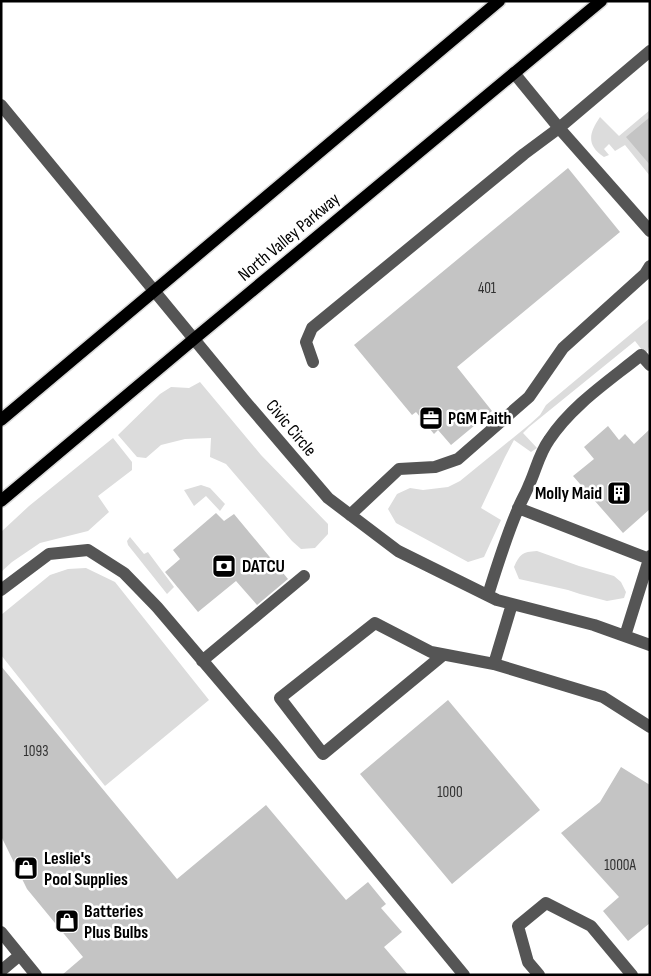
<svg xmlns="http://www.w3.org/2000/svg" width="651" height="976" font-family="'Sofia Sans Condensed',sans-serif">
<rect width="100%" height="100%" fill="#fff"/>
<path fill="#dcdcdc" d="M650 110V176L625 145 615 151 609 144 604 149 609 155 604 157C586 145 589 133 600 117L619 136Z
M650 318V344L646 355 635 341 529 427 523 433 537 448 531 452 514 440 505 457 481 508 501 520 484 557 468 562 396 523 388 509 397 494 410 488 423 490 448 487 460 481 530 424 540 415 546 405Z
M200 382 261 455 328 524V534L315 548 301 549 292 541 226 464 210 457 211 438 185 439 161 445 146 458 137 457 118 435 160 394 171 387 189 388Z
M113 438 132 462V470L98 496 109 512 88 531 40 543 12 562 1 572V532L29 506Z
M201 485 210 488 225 504 220 511 206 496 194 506 184 490Z
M130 537 144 554 148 552 174 587 167 594 128 545 127 541Z
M537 551 579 566 614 576 621 582 626 592 624 598 607 601 580 594 568 590 519 579 514 567C520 554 522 552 537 551Z
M86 568 115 582 209 700 105 786 1 655V615L50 575 68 569Z"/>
<path fill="#c4c4c4" d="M650 117V165L626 137Z
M568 168 620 232 457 367 492 411 451 445 438 430 434 434 416 412 412 415 354 345Z
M608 426 619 440 625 434 634 444 650 429V509L623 533 573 476 594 459 584 447Z
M216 513 224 521 234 514 288 579 257 605 236 581 198 612 165 572 180 559 173 550Z
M1 666 177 879 266 805 346 900 368 882 386 904 381 908 402 932 384 947 408 975H62L83 957 27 889 1 836Z
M448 700 540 810 452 884 360 774Z
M621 767 650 785V923L628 941 603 911 619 897 561 833 600 802Z"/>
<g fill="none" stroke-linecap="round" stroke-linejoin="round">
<g stroke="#dbdbdb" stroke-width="15">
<path id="major" d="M1 420 499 1
M1 501 194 339 601 1"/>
</g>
<path stroke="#555" stroke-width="12" d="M514 73 559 128 650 231
M1 105 245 401 328 498 398 551 497 600 594 625 650 645
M313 362 306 342 312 328 524 154 559 128 650 51
M518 508 649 559
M350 515 399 469 435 467 458 459 529 397 563 348 645 274 650 266
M1 590 49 554 88 550 124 573 157 607 272 742 464 975
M488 595C497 566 506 537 518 509 521 501 526 493 529 485 536 470 539 454 549 440 572 405 609 381 641 355L650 365
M512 604 494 664 603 697 650 727
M625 636 650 556
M443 655 323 754 280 698 375 623 431 652 494 664
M202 661 304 576
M1 932 36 975
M1 971 20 955
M539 975 528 962 518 926 546 903 591 926 632 975"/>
<use href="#major" stroke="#000" stroke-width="12"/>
</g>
<defs>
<g id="office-square" transform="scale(1.25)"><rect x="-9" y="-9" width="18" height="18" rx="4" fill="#000" stroke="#fff"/><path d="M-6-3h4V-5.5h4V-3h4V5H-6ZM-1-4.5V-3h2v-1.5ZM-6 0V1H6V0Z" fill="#fff"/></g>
<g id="building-square" transform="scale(1.25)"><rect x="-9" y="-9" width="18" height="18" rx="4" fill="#000" stroke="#fff"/><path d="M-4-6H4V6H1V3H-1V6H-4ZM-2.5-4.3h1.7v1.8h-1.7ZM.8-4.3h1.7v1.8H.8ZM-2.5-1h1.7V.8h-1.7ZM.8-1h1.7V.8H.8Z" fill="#fff"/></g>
<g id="bank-square" transform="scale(1.25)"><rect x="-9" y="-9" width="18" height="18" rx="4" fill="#000" stroke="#fff"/><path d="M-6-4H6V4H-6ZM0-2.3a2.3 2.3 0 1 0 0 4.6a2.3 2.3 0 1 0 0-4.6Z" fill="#fff"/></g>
<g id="shop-square" transform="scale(1.25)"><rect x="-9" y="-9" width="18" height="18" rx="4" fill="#000" stroke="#fff"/><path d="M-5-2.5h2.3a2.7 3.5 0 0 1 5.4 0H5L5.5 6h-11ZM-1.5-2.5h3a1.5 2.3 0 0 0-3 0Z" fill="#fff"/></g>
</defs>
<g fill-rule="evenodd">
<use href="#office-square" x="431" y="418"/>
<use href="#building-square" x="619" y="493"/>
<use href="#bank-square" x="224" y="566"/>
<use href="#shop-square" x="26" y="868"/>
<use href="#shop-square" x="67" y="921"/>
</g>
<g text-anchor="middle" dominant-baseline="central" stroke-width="5" stroke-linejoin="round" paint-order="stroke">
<g font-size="15" fill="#313131">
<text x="487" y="288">401</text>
<text x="36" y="751">1093</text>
<text x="450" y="792">1000</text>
<text x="620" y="865">1000A</text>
</g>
<g font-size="18" fill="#000" stroke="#fff">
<text transform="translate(289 237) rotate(-40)">North Valley Parkway</text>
<text transform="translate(291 428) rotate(50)">Civic Circle</text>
</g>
<g font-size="18" font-weight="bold" fill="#000" stroke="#fff" text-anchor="start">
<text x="448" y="418">PGM Faith</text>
<text x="602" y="493" text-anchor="end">Molly Maid</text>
<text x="242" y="566">DATCU</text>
<text x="44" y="858">Leslie's<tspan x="44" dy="21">Pool Supplies</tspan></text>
<text x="84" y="911">Batteries<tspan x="84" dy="21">Plus Bulbs</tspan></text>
</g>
</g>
<rect width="651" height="976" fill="none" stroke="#000000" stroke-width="5"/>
</svg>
